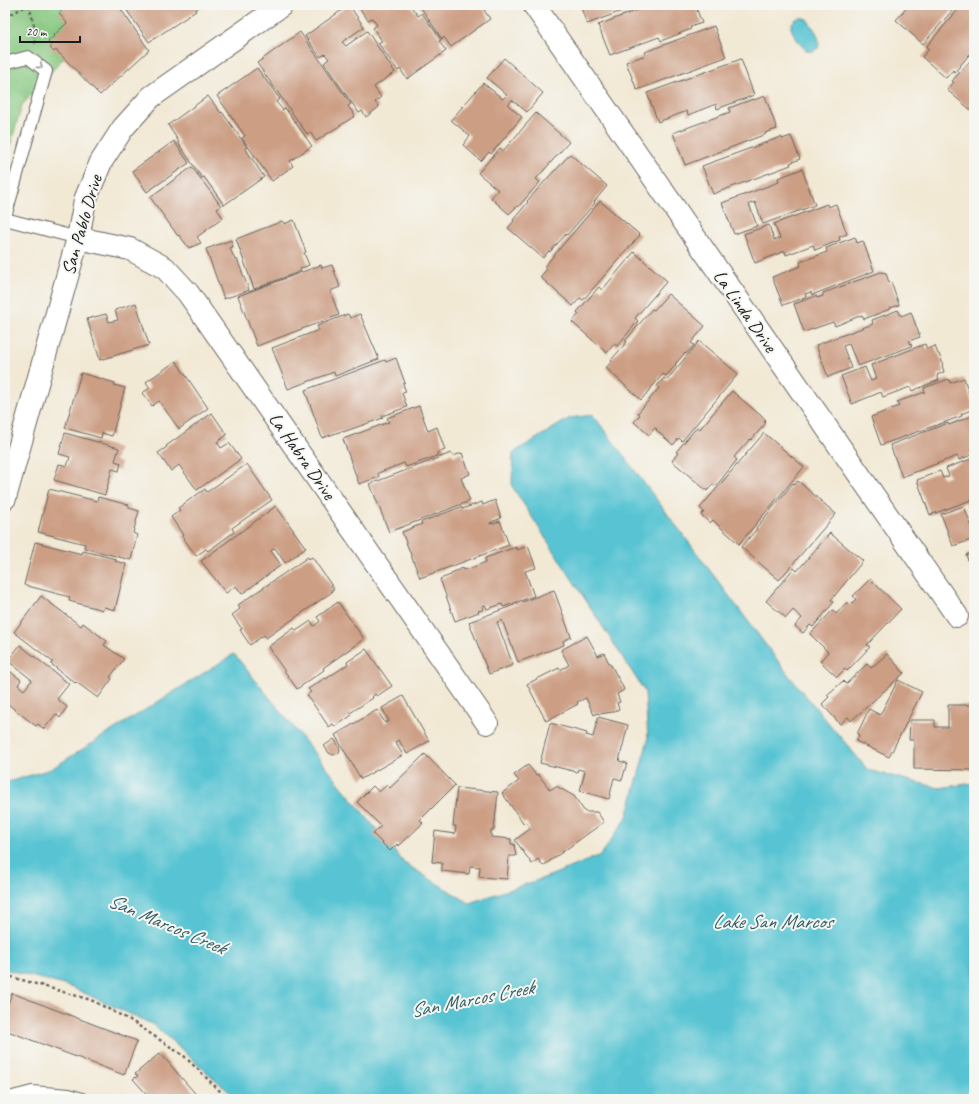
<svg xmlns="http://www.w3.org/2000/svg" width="979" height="1104" font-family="Caveat,sans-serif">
<rect width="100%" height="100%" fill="#f6f6f2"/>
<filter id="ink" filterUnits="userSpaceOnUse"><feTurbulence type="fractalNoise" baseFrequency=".025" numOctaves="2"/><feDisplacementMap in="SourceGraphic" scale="8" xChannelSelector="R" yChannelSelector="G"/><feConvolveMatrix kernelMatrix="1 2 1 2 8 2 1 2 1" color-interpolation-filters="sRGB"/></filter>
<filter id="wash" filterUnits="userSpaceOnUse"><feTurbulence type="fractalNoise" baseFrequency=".012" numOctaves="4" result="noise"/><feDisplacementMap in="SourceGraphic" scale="16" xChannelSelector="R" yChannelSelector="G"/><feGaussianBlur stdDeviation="0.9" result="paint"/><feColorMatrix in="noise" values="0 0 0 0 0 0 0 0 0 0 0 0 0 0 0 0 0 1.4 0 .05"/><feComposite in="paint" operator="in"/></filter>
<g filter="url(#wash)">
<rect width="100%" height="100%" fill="#f2e9d5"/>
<path fill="#86c780" stroke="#51724e" d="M5 5H110L22 105 5 163Z"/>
<path fill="#59c4d3" stroke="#3a7078" d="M800 17 807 19C813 29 822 36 818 48L811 52C809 51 807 51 805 49 801 46 790 30 791 26 792 21 796 19 800 17Z
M593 415 790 677 868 770 939 788 974 783V1099H237L154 1025 71 987 5 969V783L51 769 234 654 404 863 469 903 547 877 601 855 627 817 648 740 645 692 512 486 513 453 570 418Z"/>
<g id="blocks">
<path fill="#cc9e84" d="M68 5H118L149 50 100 95 56 50 54 52 50 48 52 46 48 42 55 35H54L67 23 59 13Z
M123 5H202L195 10 196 11 149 42Z
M349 5 364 27 342 42 346 46 367 31 395 72 374 87 381 97 375 102 379 107 366 117 362 111 359 113 324 63 329 59 325 54 320 57 305 36Z
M357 5H410L418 16 422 13 441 40 439 41 446 51 407 79 400 69 398 71 378 43 382 41 373 28 377 25 372 18 368 20Z
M419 5H483L486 9 484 10 490 19 451 47 444 37 442 39Z
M580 5H638L587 24Z
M651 5H695L702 23 690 27 691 29 661 41 659 37 610 55 598 25Z
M909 5H957L923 44 896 20Z
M962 5H965L974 12V43L970 48 973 50 955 72 953 70 946 78 922 57 929 49 926 47Z
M714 26 726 57 637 90 626 62 646 55 645 52Z
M300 32 351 104 348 106 355 116 316 141 310 132 307 134 257 63Z
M504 58 543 93 527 112 512 100 508 105 522 117 491 154 489 152 481 161 463 145 470 136 451 120 483 83 503 99 507 95 487 78Z
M741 59 754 95 717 109 716 104 688 115 687 111 658 122 647 93Z
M971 60 974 63V109L972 111 947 90 954 82 952 81Z
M257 68 280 99 276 102 283 110 285 108 312 146 290 161 293 166 272 181 242 138 245 136 217 96Z
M208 96 221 113 222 112 247 147 245 148 264 177 224 205 204 177 202 178 178 143 179 142 168 125Z
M765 96 777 129 765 133 766 134 685 165 673 133 730 112 729 108 753 99 754 100Z
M536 113 569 142 536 179 540 182 518 207 517 206 509 214 491 198 498 190 478 173 500 148 503 151Z
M791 136 800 159 790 163 791 165 713 194 702 166 781 137 782 139Z
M174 141 189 163 147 192 132 171Z
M570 154 607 186 594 202 595 203 567 235 566 234 550 252 549 251 543 258 508 228 514 221 513 220 528 202 527 201 555 170H556Z
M192 167 221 206 217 209 223 218 197 237 201 243 189 248 179 235 178 236 150 197Z
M802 169 815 205 763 224 755 202 749 204 757 226 734 234 722 203 779 182 778 178Z
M600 201 640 235 583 300 580 298 573 306 540 277 547 269 544 267Z
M827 204 828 207 836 204 847 234 839 237 840 240 815 250 813 245 786 255 785 251 755 263 744 234 769 225 774 240 780 238 774 224Z
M294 220 306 252 304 253 309 265 300 269 301 271 254 289 236 239 283 221 284 224Z
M855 237 857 243 863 241 874 271 812 295 811 292 805 294 806 297 783 305 772 277 801 266 800 262 827 252 826 248Z
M231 240 233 247 230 248 235 260 237 259 249 290 224 299 206 249Z
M634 252 667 281 635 318 638 321 617 346 614 344 607 353 572 322 579 314 577 312 599 287 602 290Z
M321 265 322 268 332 265 340 287 330 291 339 315 257 346 238 296Z
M881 272 886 273 889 283 891 282 899 305 890 308V309L864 319 862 315 835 326 833 322 804 332 794 304 816 296 817 298 823 296V293Z
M668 294 705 326 691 343 694 345 686 354 685 353 675 364 676 365 666 376 663 374 641 400 606 368 612 361 611 360 627 342 625 341 652 309 654 310Z
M136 303 149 345 100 360 87 319 106 314 109 322 118 320 115 310Z
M898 310 901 316 911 312 920 337 909 341 912 346 858 366 849 344 843 346 851 368 828 377 816 345 873 324 872 320Z
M348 314 350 318 360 314 379 359 335 376 334 372 288 389 272 348 319 330 317 326Z
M699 341 738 374 682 441 679 438 673 445 656 430 657 429 655 428 649 435 634 422 640 415 638 413 659 388 657 386 664 378 667 380Z
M925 344 927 349 935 346 938 354H939L943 364 942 365 944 372 937 375 939 380 912 391 910 387 883 397 881 392 852 404 841 376 865 367 871 381 876 379 871 365Z
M396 358 405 383 403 384 406 392 402 393 407 407 382 416 383 418 343 432 342 431 322 438 305 390 385 360 386 362Z
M176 361 208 408 179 429 159 401 152 406 142 393 150 388 146 382Z
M81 373 115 383 114 385 125 388 112 436 102 433 101 438 65 428Z
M964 378 974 409 961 414 962 416 881 445 871 417 899 406 897 402 925 392 924 388 949 379 950 383Z
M732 391 766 420 764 422 766 423 751 440 750 439 734 457 737 460 716 486 713 484 707 491 672 461 678 453 676 452 697 427 700 429Z
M419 406 428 431 437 427 445 450 437 453V456L406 467 404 463 378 473 379 477 359 484 343 439 389 422 387 418Z
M212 413 227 435 217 442 221 448 229 443 241 459 197 490 179 465 171 471 158 453 167 447 166 446Z
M972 416 973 418H974V454L959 460 957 456 902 477 890 445 948 423 949 425Z
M65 433 119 448 115 461 121 463 119 471 112 469 105 495 54 480 59 464 67 466 70 457 59 454Z
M764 433 804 467 739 544 719 526 713 520 710 523 701 515 704 512 700 508Z
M451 453 453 456 462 453 470 474 461 478 470 501 389 532 370 484Z
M974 458V499L930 515 917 480 940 471 943 478 949 476 946 468Z
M247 464 272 500 232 528 234 532 208 551 206 549 196 556 182 536 183 535 171 517 180 510 178 508 205 489 207 492Z
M798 481 836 514 779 580 741 547 757 529 756 528 793 483 795 485Z
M49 489 97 501 98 497 129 505V508L139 511 133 533 137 535 131 560 84 548 85 544 38 532Z
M495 500 501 518 490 523V524L492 523 493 524 500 521 509 545 420 578 402 532 422 524 421 522 461 507 462 509 482 502 483 505Z
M974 502V515L970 504Z
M276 506 306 548 285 563 275 548 271 551 281 565 242 594 236 586 226 593 201 561Z
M964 506 972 528 974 527V539L953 546 941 514Z
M830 533 863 561 831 600 834 602 813 627 810 625 803 633 795 626 802 618 793 610 786 618 766 601 794 568 797 571Z
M35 542 82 554 83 551 116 559 115 561 126 564 115 610 104 607 103 610 69 601 70 597 24 585Z
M528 546 536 568 525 571 534 596 503 607 502 604 487 609 485 605 482 606 483 610 478 611 479 612 455 621 440 579 451 575V573L463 568 464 570 471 568 486 562 485 558 516 547 517 550Z
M974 552V576L966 555Z
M308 557 309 559 312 557 334 589 331 590 332 592 266 638 264 635 250 645 240 630 242 629 232 615 240 609 238 605Z
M870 579 901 609 867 645 870 647 847 671 845 669 837 677 820 661 828 652 810 634 833 610 836 614 847 602 850 605 856 599 853 596Z
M554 590 571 637 563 641 564 645 518 662 502 620 497 622 513 665 489 674 469 622Z
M41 596 81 626 83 623 107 641 104 645 124 659 110 677 112 679 98 698 76 682 75 683 51 664 53 662 14 632Z
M338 602 364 639 323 668 324 670 297 689 268 647 294 628 296 631 311 621 314 626 320 621 317 617Z
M587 636 598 656 604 653 610 665H611L624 689V690L617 694 620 702 617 703 619 709 613 712 599 714 598 713 594 715 586 698 577 702 578 704 546 721 527 684 559 668 560 670 569 665 561 650Z
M20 645 69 684 57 699 67 707 60 718 56 714 44 729 38 724 36 726 5 702V667L21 680 18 685 24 690 32 680 8 661Z
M366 649 392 686 377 696 375 694 372 697 373 698 350 713 352 715 335 727 333 724 329 727 307 695 311 692 308 689 325 678 326 679 348 664 347 662Z
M887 654 904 673 851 721 848 717 840 724 822 704 829 697 827 695 843 681 846 684 867 664 871 668Z
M898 680 922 692 889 757 856 741 859 735 857 734 869 709 880 715Z
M403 696 429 741 407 754 399 740 395 742 403 755 361 779 335 735 377 710 385 723 389 721 382 708Z
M948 705H974V770L914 769V740H909L910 720H935V727H948Z
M598 717 628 725 619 761 627 763 622 780 614 778 609 799 580 791 585 771 578 769 577 772 540 763 550 723 587 733 586 735 593 737Z
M334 739 339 746 340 751 337 754 333 755 329 753 324 746Z
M425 754 455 785 420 820 423 823 399 846 397 844 390 851 373 834 381 826 357 802 373 786 379 792 387 785 390 788Z
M528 765 536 775 538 774 550 790 556 786 574 796 585 812H597L604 822 543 866 538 859 532 864 515 840 530 829 526 822 524 824 502 793 519 781 514 775Z
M457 788 498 792 494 830H491V837L511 839V844H514L516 856H509L507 879 479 877 480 867 470 866 469 874 442 871V863L432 862 435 831 455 834 456 826H453Z
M12 993 137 1041 124 1075 5 1030V1012Z
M160 1053 200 1099H151L133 1079 138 1076 135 1074Z"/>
</g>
</g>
<g filter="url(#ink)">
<use href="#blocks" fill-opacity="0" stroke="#67645d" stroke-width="1"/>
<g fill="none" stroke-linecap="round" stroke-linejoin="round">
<g stroke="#67645d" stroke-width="14">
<path id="service" d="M5 63 28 57 46 71 5 217
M5 219 78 238
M5 1099 32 1092 69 1095 82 1099"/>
</g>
<g stroke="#67645d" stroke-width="24">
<path id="minor" d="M534 5 957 616
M78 238 130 249 165 268 188 293 487 723"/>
</g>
<g stroke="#67645d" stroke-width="24">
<path id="tertiary" d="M5 498 78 238 85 200 101 162 123 128 151 97 282 5"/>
</g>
<path stroke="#67645d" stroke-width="2.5" stroke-dasharray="3 3" stroke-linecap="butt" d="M29 5 34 25 35 44
M5 14 13 13 28 5
M5 975 91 1000 130 1020 184 1056 228 1099"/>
<use href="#service" stroke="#fff" stroke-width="12"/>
<use href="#minor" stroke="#fff" stroke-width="22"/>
<use href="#tertiary" stroke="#fff" stroke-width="22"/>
</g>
<defs><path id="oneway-chevron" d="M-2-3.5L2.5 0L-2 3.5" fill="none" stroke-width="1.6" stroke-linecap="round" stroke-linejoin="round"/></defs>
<use stroke="#999" href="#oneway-chevron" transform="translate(40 66) rotate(40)"/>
</g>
<g text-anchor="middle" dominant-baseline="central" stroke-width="4" stroke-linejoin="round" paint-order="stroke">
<g font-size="19" fill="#1c1c1c" stroke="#f6f6f2">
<text transform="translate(82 225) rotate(-74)">San Pablo Drive</text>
<text transform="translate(745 311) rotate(55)">La Linda Drive</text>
<text transform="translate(302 456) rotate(55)">La Habra Drive</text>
</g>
<g font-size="20" font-style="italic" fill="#345f65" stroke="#f6f6f2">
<text x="772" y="921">Lake San Marcos</text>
<text transform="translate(167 924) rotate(23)">San Marcos Creek</text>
<text transform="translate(472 999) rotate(-11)">San Marcos Creek</text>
</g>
</g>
<rect width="979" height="1104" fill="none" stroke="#f6f6f2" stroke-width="20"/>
<path d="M20 36v6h60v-6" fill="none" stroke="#1c1c1c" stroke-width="2"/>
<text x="26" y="36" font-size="12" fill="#1c1c1c" stroke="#f6f6f2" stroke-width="3" paint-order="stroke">20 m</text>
</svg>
